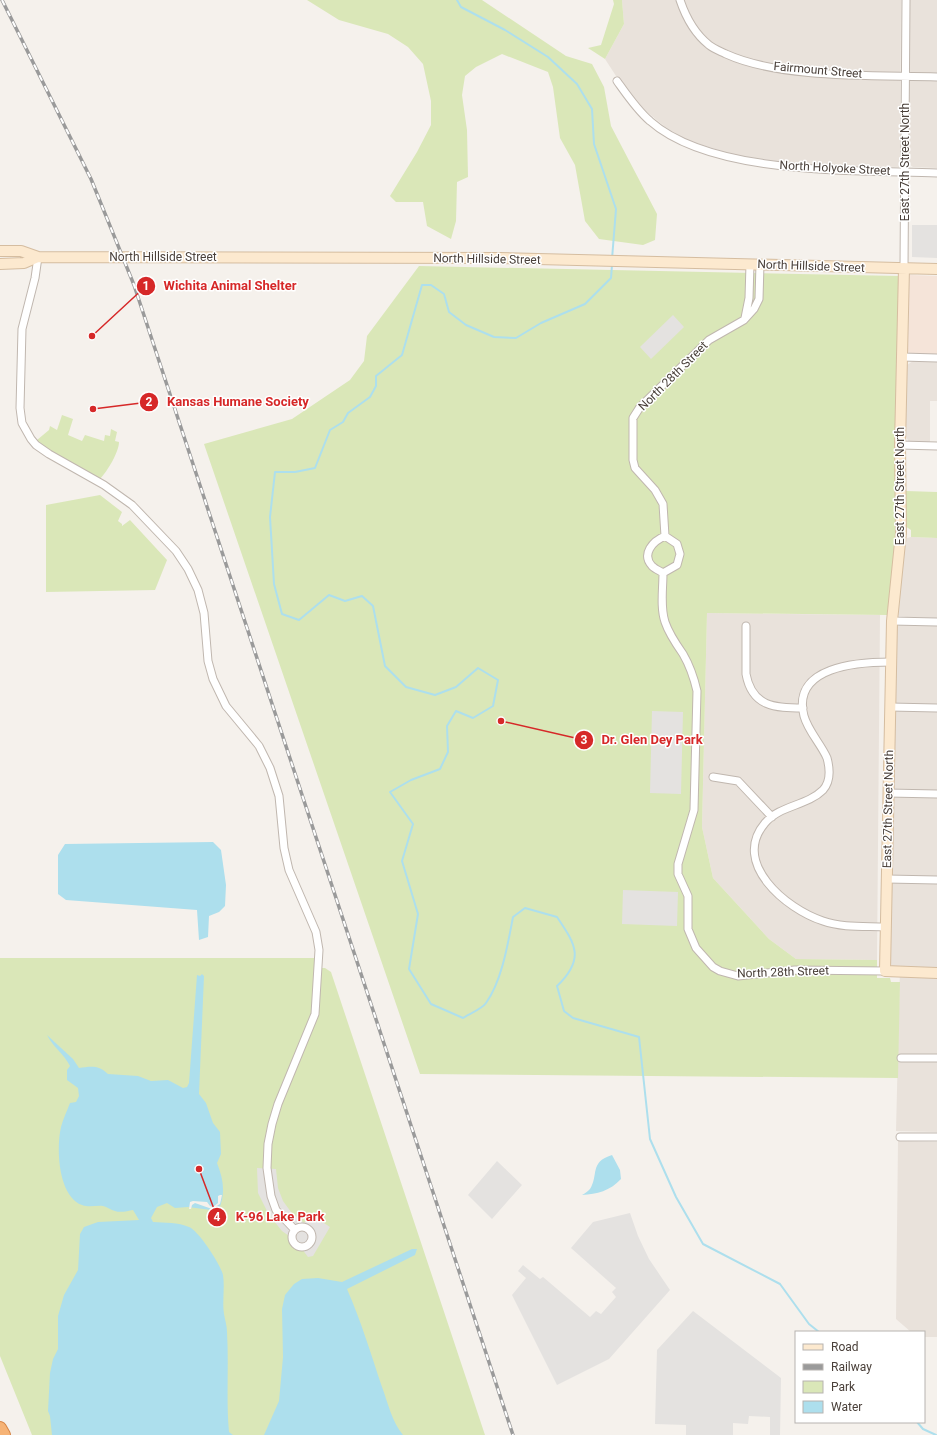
<svg xmlns="http://www.w3.org/2000/svg" width="937" height="1435" font-family="Roboto,sans-serif">
<rect width="100%" height="100%" fill="#f5f1ec"/>
<path fill="#e9e2db" d="M622 0H901L900 163 899 167 814 165 776 161 735 155 686 140 664 126 641 107 618 79 605 59 624 24Z
M909 0H937V168L913 167 910 165 909 161Z
M913 361 937 362V401H930V442H909L905 435 907 365Z
M911 537 937 538V618L907 617 899 616 897 614 905 542 907 538Z
M707 613 880 615 877 960 796 959 769 939 713 878 702 827Z
M899 625 937 626V1132L896 1131 900 968H893L889 961 896 628Z
M898 1141 937 1142V1337H924V1332H911L896 1319Z"/>
<path fill="#f5e4d9" d="M910 275 937 276V355L911 354 908 352 909 277Z"/>
<path fill="#dae7b8" d="M307 0H482L566 56 592 64 604 87 611 126 657 214 655 240 643 245 599 239 585 221 575 165 560 138 553 87 548 72 502 54 476 67 465 76 462 95 467 130 468 177 457 182 456 221 451 239 427 226 423 202H396L390 196 417 152 431 125V101L423 64 408 47 388 34 339 20Z
M613 0H622L624 24 605 59 588 48 601 45 614 4Z
M419 266 899 276 896 543 887 615 707 613 702 827 713 878 769 939 796 959 877 960V978H890L891 982H900L898 1078 420 1074 204 444 292 419 350 380 364 361 367 336Z
M62 415 73 419 68 435 82 441 85 435 104 441 105 435 110 436 111 429 117 432 115 441 119 442C119 452 107 472 100 479L42 446 37 440 49 430 50 426 57 430Z
M906 491 937 492V538L911 537V530L905 526Z
M100 495 122 512 118 521 122 524V526L130 520 167 560 155 590 46 592V505Z
M0 958H315V968H325L331 972 485 1435H32L0 1356Z"/>
<path fill="#e4e2e0" d="M912 225H937V258L912 257Z
M673 315 684 327 651 359 640 347Z
M652 711 683 712 681 794 650 793Z
M623 890 678 892 677 926 622 924Z
M497 1161 522 1185 492 1219 468 1195Z
M257 1168 276 1169 278 1188 283 1201 291 1212 304 1223 312 1215 330 1227 313 1256 308 1257 296 1241 282 1231 269 1215 258 1193Z
M630 1213 638 1236 649 1259 670 1290 609 1359 557 1385 512 1295 526 1278 518 1271 523 1265 540 1279 543 1277 590 1317 596 1311 601 1314 616 1297 612 1292 616 1288 571 1248 593 1222Z
M693 1311 781 1378 780 1435H770V1417L749 1416 748 1424 733 1423V1435H686V1425L655 1424 657 1350Z"/>
<path fill="#addfed" d="M213 842 221 850 226 885 225 906 219 912 209 916 208 937 199 940 197 910 66 900 58 894V855L65 844Z
M202 974 204 976 199 1094 206 1103 213 1123 220 1132 221 1154 217 1163C223 1178 226 1193 219 1209L211 1210 188 1207 175 1208 167 1203 157 1207 151 1218 153 1222C165 1223 178 1222 189 1227 198 1230 221 1265 223 1275 225 1288 222 1302 224 1314 225 1320 227 1326 227 1332 229 1366 226 1399 229 1432L233 1435H52L50 1416 48 1411 50 1373 53 1359 58 1349V1316L64 1295 78 1270 80 1234 84 1227 98 1222 139 1220 133 1210C128 1211 120 1213 115 1211 111 1210 107 1207 103 1206 96 1205 90 1208 82 1205 58 1196 56 1148 61 1127 63 1119 67 1111 70 1103L76 1102 79 1096 78 1088 67 1080V1070L70 1066C64 1054 53 1047 47 1035L73 1059 79 1068C91 1066 99 1065 108 1074L138 1076 151 1081 168 1080 183 1088 187 1087 189 1083 197 975 200 976Z
M612 1155 620 1170 621 1179C610 1191 597 1194 582 1195 584 1194 588 1191 590 1189 599 1175 589 1162 612 1155Z
M412 1249H417L415 1255 347 1289C361 1321 371 1354 382 1387 388 1403 392 1422 403 1435H264L279 1401 283 1357 282 1309 285 1295 294 1284 302 1279 318 1278 342 1282Z"/>
<path fill="#f5f1ec" d="M220 1195H222L220 1204 212 1209 195 1203 192 1205 191 1209H189L190 1202 193 1201 207 1202 210 1206 213 1207 218 1203V1196Z"/>
<g fill="none" stroke-linecap="round" stroke-linejoin="round">
<path stroke="#addfed" stroke-width="2" d="M457 0 461 7 505 30 548 57 577 84 592 109 594 144 616 209 612 259
M612 265 611 278 585 304 541 323 516 338 494 337 466 325 449 312 444 294 431 285H422L402 355 376 376V386L370 397 348 413 343 422 330 430 315 468 295 472H275L270 517 274 584 282 614 299 620 329 595 345 601 362 596 373 606 385 666 406 687 435 695 456 687 478 668 498 680 493 706 473 718 456 711 447 726 448 752 440 769 411 780 390 792 413 824 402 861 418 914 409 969 431 1004 463 1018C469 1014 482 1009 486 1003 502 981 508 943 513 917L525 908 557 917C576 945 585 959 557 986L564 1011 573 1018 639 1037 650 1139 676 1197 703 1244 780 1284 809 1324 819 1332
M917 1422 923 1429 936 1435"/>
<g stroke="#c0b7af" stroke-width="9">
<path id="street" d="M680 0C686 18 694 33 709 45 714 49 720 51 726 54 781 79 875 75 937 77
M617 81C627 95 637 110 650 121 712 176 857 170 937 173
M38 257 35 278 22 329 20 408 22 423 31 439 36 445 49 454 104 485 132 505 176 551 188 569 198 590 204 613 208 661 213 679 226 706 259 746 270 768 279 796 284 848 289 870 316 932 319 950 315 1014 278 1104 272 1124 268 1144 267 1168 271 1196 276 1210 295 1230
M904 268 906 0
M745 318 749 298 750 264
M902 357 937 358
M900 445 937 446
M665 536 663 504 655 490 635 468 633 460V418L640 407 709 340 744 320 754 309 759 299 760 264
M665 536 677 544 680 554 677 565 663 573C660 571 655 569 652 566 641 554 653 541 665 536Z
M663 573C663 589 660 607 665 622 669 634 676 644 683 654 690 666 694 678 697 691L694 810 678 864V874L688 896V929L696 948 713 967 720 971 738 976 795 970 885 971
M892 621 937 622
M746 626V674C752 707 775 708 803 708
M890 707 937 708
M713 777 738 781 772 817
M888 793 937 794
M887 879 937 880
M886 927C865 926 843 928 823 921 786 909 731 863 765 823 780 805 807 806 823 790 831 781 830 769 827 758 821 744 808 731 804 716 791 666 859 662 891 662
M901 1058H937
M900 1137H937
M292 1237a10 10 0 1 1 20 0a10 10 0 1 1-20 0Z"/>
</g>
<g stroke="#d5bda0" stroke-width="12">
<path id="secondary" d="M0 251H21L38 257 500 258 937 269
M0 264 24 263 38 257
M904 268 900 445 901 533 892 621 885 971 937 973"/>
</g>
<g stroke="#d68546" stroke-width="14">
<path id="highway" d="M0 1428 4 1435"/>
</g>
<use href="#street" stroke="#fff" stroke-width="7"/>
<use href="#secondary" stroke="#fce9cf" stroke-width="10"/>
<use href="#highway" stroke="#f6b376" stroke-width="12"/>
<g stroke="#9a9a9a" stroke-width="3.5">
<path id="rail" d="M2 0 91 179 134 285 513 1435"/>
</g>
<use href="#rail" stroke="#fff" stroke-width="2" stroke-dasharray="6" stroke-linecap="butt"/>
</g>
<g text-anchor="middle" dominant-baseline="central" stroke-width="3" stroke-linejoin="round" paint-order="stroke">
<g font-size="12" fill="#4a403a" stroke="#fff">
<text transform="translate(818 70) rotate(5)">Fairmount Street</text>
<text transform="translate(905 162) rotate(-90)">East 27th Street North</text>
<text transform="translate(835 168) rotate(3)">North Holyoke Street</text>
<text x="163" y="257">North Hillside Street</text>
<text transform="translate(487 259) rotate(1)">North Hillside Street</text>
<text transform="translate(811 266) rotate(2)">North Hillside Street</text>
<text transform="translate(673 376) rotate(-45)">North 28th Street</text>
<text transform="translate(900 486) rotate(-90)">East 27th Street North</text>
<text transform="translate(888 809) rotate(-89)">East 27th Street North</text>
<text transform="translate(783 972) rotate(-2)">North 28th Street</text>
</g>
</g>
<path fill="none" stroke="#d62828" stroke-width="1.5" d="M92 336L146 286M93 409L149 402M501 721L584 740M199 1169L217 1217"/>
<g fill="#d62828" stroke="#fff" stroke-width="1.5">
<circle cx="92" cy="336" r="4"/>
<circle cx="93" cy="409" r="4"/>
<circle cx="501" cy="721" r="4"/>
<circle cx="199" cy="1169" r="4"/>
<circle cx="146" cy="286" r="10"/>
<circle cx="149" cy="402" r="10"/>
<circle cx="584" cy="740" r="10"/>
<circle cx="217" cy="1217" r="10"/>
</g>
<g font-size="12" text-anchor="middle" font-weight="bold" fill="#fff">
<text x="146" y="290">1</text>
<text x="149" y="406">2</text>
<text x="584" y="744">3</text>
<text x="217" y="1221">4</text>
</g>
<g font-size="13" text-anchor="middle" font-weight="bold" fill="#d62828" stroke="#fff" stroke-width="3" stroke-linejoin="round" paint-order="stroke">
<text x="230" y="290">Wichita Animal Shelter</text>
<text x="238" y="406">Kansas Humane Society</text>
<text x="652" y="744">Dr. Glen Dey Park</text>
<text x="280" y="1221">K-96 Lake Park</text>
</g>
<rect x="795" y="1331" width="130" height="92" fill="#ffffff" stroke="#b7b3b0"/>
<rect x="803" y="1344" width="20" height="6" fill="#fce9cf" stroke="#b7b3b0"/>
<text x="831" y="1351" font-size="12" fill="#4a403a">Road</text>
<rect x="803" y="1364" width="20" height="6" fill="#9a9a9a" stroke="#b7b3b0"/>
<text x="831" y="1371" font-size="12" fill="#4a403a">Railway</text>
<rect x="803" y="1381" width="20" height="12" fill="#dae7b8" stroke="#b7b3b0"/>
<text x="831" y="1391" font-size="12" fill="#4a403a">Park</text>
<rect x="803" y="1401" width="20" height="12" fill="#addfed" stroke="#b7b3b0"/>
<text x="831" y="1411" font-size="12" fill="#4a403a">Water</text>
</svg>
